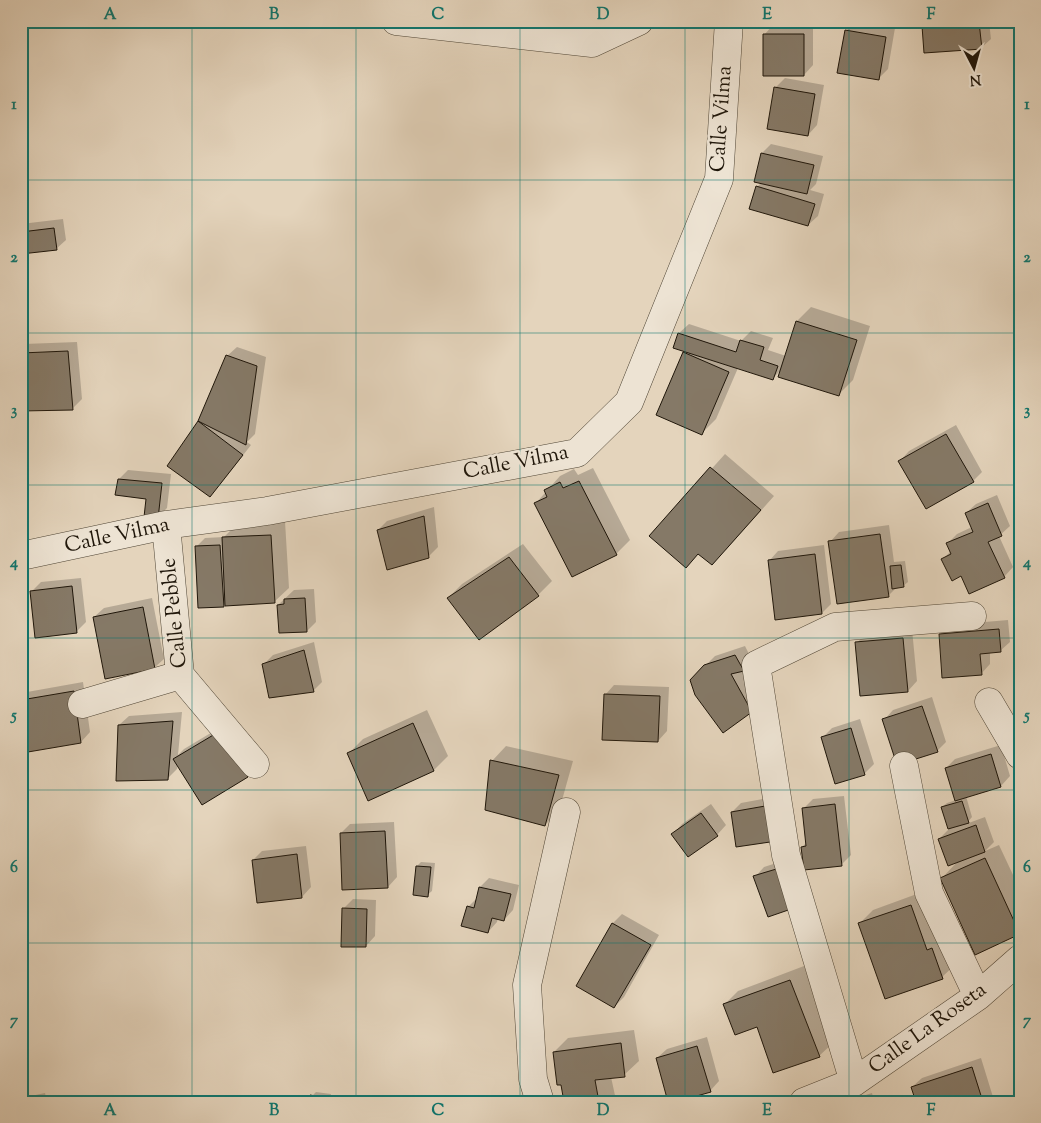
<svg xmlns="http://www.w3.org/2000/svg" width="1041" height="1123" font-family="'Sorts Mill Goudy',serif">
<rect width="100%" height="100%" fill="#e4d4bc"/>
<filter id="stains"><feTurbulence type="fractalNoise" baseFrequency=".004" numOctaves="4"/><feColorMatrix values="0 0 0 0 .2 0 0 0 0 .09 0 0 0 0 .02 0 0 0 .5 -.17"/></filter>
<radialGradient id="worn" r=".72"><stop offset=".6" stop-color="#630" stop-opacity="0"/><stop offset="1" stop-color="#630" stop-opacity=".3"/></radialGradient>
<path fill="#0003" d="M855 21 895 28 888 69 878 79 846 31Z
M928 21H989L991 39 981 48 923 26Z
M773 25H813V65L804 75 764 35Z
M785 78 824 85 817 125 808 135 775 88Z
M771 144 823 156 816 184 810 190 824 194 818 216 808 225 757 187 762 182V153Z
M63 219 66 240 56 249 21 253V224Z
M811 307 870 326 853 380 839 394 781 370 772 379 738 368 716 419 702 433 684 353 686 351 675 347 679 333 689 324 741 341 751 331 773 338 768 350 786 356 797 321Z
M77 342 82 399 72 409 21 410V347L24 344Z
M237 347 266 357 255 434 247 442 251 445 219 486 199 422 227 356Z
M956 425 982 472 973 481 900 461 909 451Z
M725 454 774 496 726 550 699 553 686 566 651 536Z
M593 468 630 540 616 554 536 503 560 476 574 469 578 475Z
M128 470 171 474 167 508 158 517 148 498 119 479Z
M997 495 1010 526 999 536 1013 567 1004 577 962 575 943 559 951 551 948 543 957 534 972 527 966 513 976 504Z
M434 507 438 547 428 557 378 530 387 521Z
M285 521 289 588 274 602 226 603 223 606 196 547 205 538 224 537 237 524Z
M889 525 894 562 905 561 908 582 903 586 897 587 888 596 830 542 839 532Z
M523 544 552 581 538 595 448 598 462 584Z
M824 545 831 604 822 613 769 561 778 551Z
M81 578 86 622 76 632 31 592 41 582Z
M314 589 316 622 307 631 278 605 294 590Z
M152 598 164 659 154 668 94 617 104 608Z
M1008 620 1010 642 1000 651 990 652V664L981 674 940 634 950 625Z
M912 629 917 681 908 691 857 643 866 633Z
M314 642 322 682 313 691 263 665 273 655Z
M745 646 752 660V711L705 666 715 656Z
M83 682 90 732 81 742 23 752 21 698 27 692Z
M614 685 669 687 667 731 658 741 605 695Z
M932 697 946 742 937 751 884 720 893 710Z
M427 710 448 756 434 770 349 753 363 739Z
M182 712 178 755 184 749 229 722 256 767 247 776 178 764 177 769 168 778 119 725 129 716Z
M860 719 874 764 864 774 822 738 832 728Z
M1001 745 1010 776 1001 786 966 796 972 817 966 824 985 817 994 842 985 851 999 845 1014 877 1020 871 1019 933 942 878 959 860 939 839 949 829 942 807 947 803 956 800 946 768 955 759Z
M506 746 573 761 559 811 545 825 492 761Z
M780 796 786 830 732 812 741 803Z
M844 796 851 855 841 865 802 847 807 842 803 809 813 799Z
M711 804 726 825 717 835 688 855 673 834 682 824Z
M394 822 397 877 388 887 341 833 350 824Z
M306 846 311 887 302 897 253 860 262 851Z
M792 858 805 896 755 877 764 867Z
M421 862 435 863 432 891 427 895 417 866Z
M489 878 519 885 513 910 504 920 498 918 497 922 488 932 468 907 478 897 480 887Z
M925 891 957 963 942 977 859 924 873 910Z
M353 899 376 900 375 936 366 946 343 909Z
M622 914 659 935 624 997 614 1007 578 986 613 923Z
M804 966 834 1042 819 1056 757 1026 724 1005 738 991Z
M634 1030 639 1061 624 1075 611 1077 616 1100 614 1102H566L554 1052 568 1038Z
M707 1037 719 1081 710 1091 657 1058 667 1049Z
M981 1058 993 1097 988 1102H917L912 1087 922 1078Z
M316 1092 331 1094 329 1102H310L312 1096Z
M527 1092 536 1102H516Z
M45 1093 47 1102H21V1098Z
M872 1093 874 1102H849L850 1100Z
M899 1095 901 1102H876Z
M135 1099V1102H85Z"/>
<path fill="#857967" stroke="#1f160a" d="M979 22 982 49 924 53 922 26Z
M845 30 886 37 879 80 837 73Z
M763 34H804V76H763Z
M774 87 815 94 808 136 767 129Z
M761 153 814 165 807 194 754 182Z
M756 186 815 204 808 226 749 209Z
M54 228 57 250 21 254V232Z
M796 321 857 340 839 396 778 377Z
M678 333 736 352 740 340 764 347 760 360 778 366 773 380 673 348Z
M68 351 73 410 21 411V353Z
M683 352 729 372 702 435 656 415Z
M226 355 257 366 246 445 198 421Z
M198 421 243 455 210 497 167 466Z
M946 434 974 482 926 509 898 461Z
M710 467 761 510 712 565 698 554 686 568 649 536Z
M118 479 162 483 158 519 144 517 146 499 115 495Z
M579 481 617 555 572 577 534 503 547 497 544 490 560 482 563 488Z
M988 503 1002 536 988 542 1005 578 969 594 961 576 952 581 941 559 951 554 946 543 973 532 965 513Z
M424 516 429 558 387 570 377 530Z
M880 534 889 597 837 604 828 541Z
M271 535 275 603 225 606 222 537Z
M220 545 224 607 198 608 195 546Z
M815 554 822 614 775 620 768 560Z
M509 557 539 596 479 640 447 598Z
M901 565 904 587 892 589 890 566Z
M72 586 77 633 35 638 30 591Z
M305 598 307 632 279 633 277 605 284 604V599Z
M143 607 155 669 105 679 93 617Z
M999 629 1001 652 980 654 982 675 942 678 939 634Z
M903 638 908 692 860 696 855 642Z
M304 650 314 692 269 698 262 664Z
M735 655 744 671 731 674 752 712 723 733 695 695 690 680 704 665Z
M74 691 81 743 22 753 21 700Z
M604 694 660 696 658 742 602 740Z
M922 706 938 752 897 765 882 719Z
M173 721 168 780 116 781 118 725Z
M413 723 434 771 368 801 347 753Z
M851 728 865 775 835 784 821 737Z
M220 731 248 777 202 805 173 759Z
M991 754 1001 787 955 801 945 768Z
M490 760 559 775 545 826 485 810Z
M962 801 969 823 948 829 941 807Z
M835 804 842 866 804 870 801 847 806 846 802 808Z
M771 805 777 841 736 847 731 812Z
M701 813 718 836 688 857 671 834Z
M976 825 985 852 948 866 938 839Z
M385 831 388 888 342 890 340 833Z
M297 854 302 898 257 903 252 860Z
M985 858 1020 934 975 955 940 878Z
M416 866 431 867 428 897 413 895Z
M783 867 797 907 768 917 753 876Z
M479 887 511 894 504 921 492 918 488 933 461 926 467 906 474 908Z
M911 905 927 950 932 948 943 979 885 999 858 923Z
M342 908 367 909 366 947H341Z
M612 923 651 945 614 1008 576 986Z
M790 980 820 1057 773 1073 757 1027 735 1035 723 1004Z
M621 1043 625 1077 595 1080 599 1102H564L561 1085H557L553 1052Z
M697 1046 711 1092 675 1102H668L656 1058Z
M972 1067 983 1102H916L911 1087Z
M310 1095 327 1098 326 1102H309Z"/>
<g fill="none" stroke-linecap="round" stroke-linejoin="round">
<g stroke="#504636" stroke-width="29">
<path id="minor" d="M396 21 592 43 639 21
M166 525 180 675 255 764
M21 556 166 525 267 511 577 453 629 402 719 179 729 21
M989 702 1020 755
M82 704 180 675
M904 766 929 893 978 996
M854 1082 786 855 756 665 835 627 972 616
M540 1102 533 1079 527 985 566 812
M804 1102 854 1082 978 996 1020 959"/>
</g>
<use href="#minor" stroke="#ede3d3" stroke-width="28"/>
</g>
<path fill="none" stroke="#0f766e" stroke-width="1" stroke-opacity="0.55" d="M192 21V1102M356 21V1102M520 21V1102M685 21V1102M849 21V1102M21 180H1020M21 333H1020M21 485H1020M21 638H1020M21 790H1020M21 943H1020"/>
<g text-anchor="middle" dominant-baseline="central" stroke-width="5" stroke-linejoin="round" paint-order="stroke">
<g font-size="21" fill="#1f160a" stroke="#ede3d3">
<text transform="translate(722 119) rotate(-86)">Calle Vilma</text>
<text transform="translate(516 463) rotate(-11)">Calle Vilma</text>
<text transform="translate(117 536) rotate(-12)">Calle Vilma</text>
<text transform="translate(175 613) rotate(-96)">Calle Pebble</text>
<text transform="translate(928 1029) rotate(-36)">Calle La Roseta</text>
</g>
</g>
<rect width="1041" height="1123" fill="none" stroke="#e4d4bc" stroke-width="55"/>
<g transform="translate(974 68) rotate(174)" stroke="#ede3d3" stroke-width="4" paint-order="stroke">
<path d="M0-4L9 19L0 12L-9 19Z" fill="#1f160a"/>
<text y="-8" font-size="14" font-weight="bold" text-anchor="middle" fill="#1f160a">N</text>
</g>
<rect x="28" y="28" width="986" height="1068" fill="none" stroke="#0f766e" stroke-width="2"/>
<g font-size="16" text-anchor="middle" font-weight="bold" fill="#0f766e">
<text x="110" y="19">A</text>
<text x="274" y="19">B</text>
<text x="438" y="19">C</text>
<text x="603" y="19">D</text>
<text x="767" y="19">E</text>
<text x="931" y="19">F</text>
<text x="14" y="109">1</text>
<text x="1027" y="109">1</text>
<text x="14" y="262">2</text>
<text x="1027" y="262">2</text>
<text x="14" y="415">3</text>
<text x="1027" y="415">3</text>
<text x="14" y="567">4</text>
<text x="1027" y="567">4</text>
<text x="14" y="720">5</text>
<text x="1027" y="720">5</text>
<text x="14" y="872">6</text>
<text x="1027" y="872">6</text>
<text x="14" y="1025">7</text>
<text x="1027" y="1025">7</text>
<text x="110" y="1115">A</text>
<text x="274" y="1115">B</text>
<text x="438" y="1115">C</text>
<text x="603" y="1115">D</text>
<text x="767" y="1115">E</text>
<text x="931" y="1115">F</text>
</g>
<rect width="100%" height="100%" filter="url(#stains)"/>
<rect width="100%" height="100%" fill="url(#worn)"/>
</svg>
